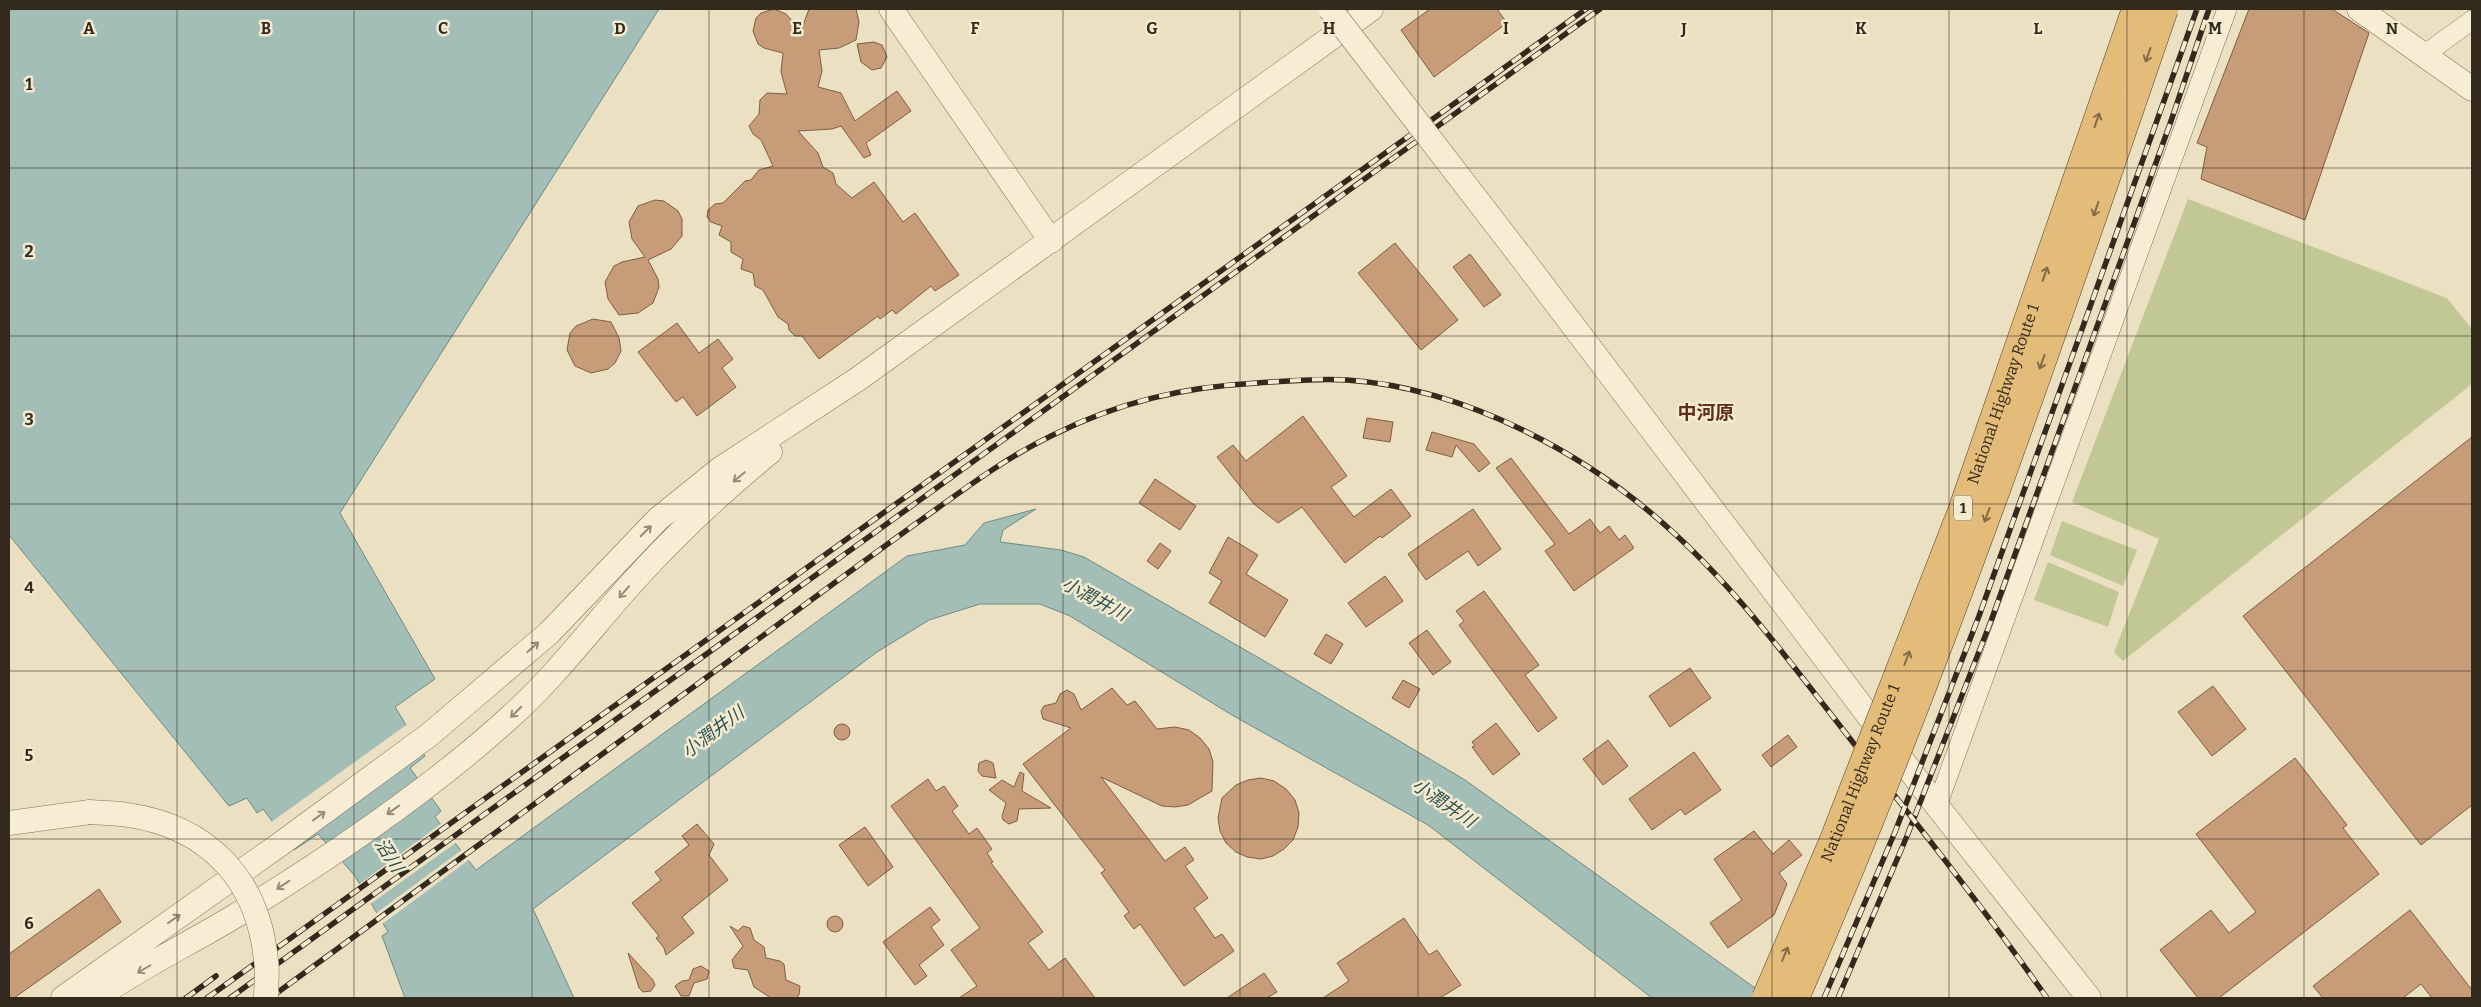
<svg xmlns="http://www.w3.org/2000/svg" width="2481" height="1007" font-family="Bitter,'Noto Sans JP',serif">
<rect width="100%" height="100%" fill="#ebe0c1"/>
<path fill="#c1c896" d="M2188 199 2447 298 2472 329V384L2123 661 2114 652 2159 539 2072 502Z
M2062 521 2137 550 2123 586 2050 555Z
M2048 562 2119 592 2108 627 2034 600Z"/>
<path fill="#a3beb7" stroke="#6b8b84" d="M9 9H659L340 513 435 679 395 707 425 756 410 768 441 811 435 817 476 870 907 556 965 545 984 523 1036 509 1003 530 1000 542 1061 550 1084 557 1285 673 1465 780 1769 998H1652L1428 825 1232 715 1070 616 1040 604H980L929 620 877 652 533 909 574 998H405L382 936 388 932 355 876 318 834 294 850 263 809 257 813 247 798 229 806 9 535Z"/>
<path fill="#ebe0c1" d="M409 723 425 753 291 850 270 823Z
M442 823 457 842 369 905 358 885Z
M463 849 470 859 381 925 375 914Z"/>
<path fill="#c79c79" stroke="#815c41" d="M774 9 786 14 801 31 809 9H856L859 22 856 40 839 48 819 50 822 71 818 87 841 93 855 121 897 91 911 111 866 143 871 155 864 158 841 126 832 129 798 131 818 153 823 167 833 173 836 184 852 198 874 182 903 222 915 213 959 275 935 291 931 286 896 314 892 310 880 319 878 316 819 359 802 336H795L789 330 788 324 778 317 763 290 755 286 753 273 741 269 743 259 731 252V242L719 235 722 226 711 222 707 217 708 210 715 204 723 203 745 181 751 180 759 170 773 166 761 140 753 134 749 126 759 114 760 100 767 93 787 94 781 72 783 53 764 48 758 44 753 31 756 18 761 13Z
M1430 9H1497L1507 23 1434 77 1401 30Z
M2249 9H2332L2369 33 2305 220 2201 179 2207 147 2197 143Z
M874 42 882 45 887 57 881 68 872 70 861 62 857 44Z
M655 200 664 201 678 211 682 219V236L671 249 648 260 658 279 659 287 653 303 638 313 619 315 608 299 605 282 614 266 622 262 645 257 632 239 629 222 638 206Z
M1395 243 1458 320 1421 350 1358 273Z
M1470 254 1501 295 1484 307 1453 267Z
M593 319 611 322 619 338 621 351 615 363 608 369 591 373 575 366 567 350 570 333 576 326Z
M677 323 699 353 718 339 733 359 722 368 736 387 697 416 683 397 676 402 638 352Z
M1303 416 1347 476 1331 487 1354 517 1391 489 1411 516 1382 538 1380 536 1345 563 1302 507 1278 523 1254 504 1217 457 1233 445 1246 461Z
M1367 418 1393 422 1390 442 1363 438Z
M1432 432 1474 444 1490 463 1479 472 1456 445 1452 457 1426 450Z
M2472 437V805L2421 845 2243 616Z
M1511 458 1569 534 1590 519 1600 533 1609 526 1619 540 1625 535 1634 548 1574 591 1545 551 1555 544 1496 468Z
M1155 479 1196 506 1180 530 1139 503Z
M1473 509 1501 549 1478 566 1468 551 1426 580 1408 554Z
M1228 537 1258 555 1246 574 1288 600 1265 637 1209 603 1222 581 1209 573Z
M1160 543 1171 551 1158 569 1147 561Z
M1385 576 1403 601 1366 627 1348 603Z
M1484 591 1539 665 1525 675 1557 718 1538 732 1459 625 1464 621 1456 611Z
M1427 630 1451 662 1433 675 1409 643Z
M1326 634 1343 644 1331 664 1314 654Z
M1690 668 1711 698 1670 727 1649 696Z
M1403 680 1420 689 1409 708 1392 698Z
M2213 686 2246 729 2212 756 2178 712Z
M1112 688 1127 705 1135 701 1157 729 1175 727 1189 730 1200 738 1209 749 1213 762 1212 791 1188 805 1175 807 1162 806 1101 777 1165 861 1185 847 1194 860 1185 866 1208 898 1194 908 1215 938 1222 934 1234 951 1184 986 1140 924 1134 929 1124 916 1129 912 1101 873 1105 870 1023 764 1071 728 1043 719 1041 711 1044 706 1056 703 1060 694 1067 690 1074 694 1081 710Z
M1496 723 1520 754 1493 775 1472 747 1475 746 1472 742Z
M834 732a8 8 0 1 1 16 0a8 8 0 1 1-16 0Z
M1788 735 1797 747 1771 767 1762 755Z
M1608 740 1628 766 1603 785 1583 759Z
M1694 752 1721 790 1685 815 1681 809 1652 830 1629 799Z
M2295 758 2347 825 2343 828 2379 874 2219 998H2198L2160 950 2211 910 2229 933 2256 912 2196 834Z
M986 760 993 763 996 778 982 776 978 771 979 763Z
M1020 772 1024 774 1022 791 1051 808 1019 809 1017 821 1009 824 1003 820 1002 816 1006 803 989 790 1002 780 1014 787Z
M1261 778 1274 781 1286 789 1295 800 1299 813 1298 827 1293 840 1284 849 1273 856 1261 859 1247 857 1236 852 1226 843 1220 831 1218 818 1222 798 1236 785 1248 780Z
M928 779 936 791 944 786 958 806 952 811 969 834 977 828 992 849 987 853 993 862 991 863 1043 932 1028 943 1049 970 1065 958 1095 998H959L977 986 951 950 980 928 891 806Z
M697 824 714 844 709 855 728 880 682 917 694 933 666 955 664 948 656 938 659 936 632 903 661 880 655 872 689 845 682 836Z
M865 827 893 867 868 886 839 845Z
M1754 831 1773 854 1789 840 1802 855 1779 873 1787 884 1774 915 1728 948 1710 923 1742 900 1714 859Z
M99 889 121 922 14 998H9V954Z
M930 907 940 920 931 927 944 945 919 965 927 976 915 985 883 942Z
M2410 910 2472 990V998H2432L2421 984 2403 998H2323L2313 986Z
M827 924a8 8 0 1 1 16 0a8 8 0 1 1-16 0Z
M1404 918 1429 955 1437 950 1461 985 1440 998H1323L1349 981 1337 963Z
M730 926 738 931 743 926 750 928 754 940 764 947 766 958 780 961 784 964 786 980 800 986 799 995 796 998H771L754 987 748 970 734 968 732 960 743 946Z
M628 953 653 980 655 985 651 991 643 992 639 988Z
M701 966 709 971 707 979 694 983 689 996H681L675 986 682 981 689 980 693 969Z
M1264 973 1277 992 1267 998H1227Z"/>
<g fill="none" stroke-linecap="round" stroke-linejoin="round">
<g stroke="#83715a" stroke-width="20">
<path id="minor" d="M2424 55 2472 20
M1937 806 2227 9"/>
</g>
<g stroke="#83715a" stroke-width="25">
<path id="tertiary" d="M891 9 1051 241
M2359 9 2472 89
M1518 253 1937 806 2089 998
M9 823 90 812
M63 998 279 845 429 735 549 633 658 519 720 469 858 379 1371 9
M96 998C140 967 189 944 235 916 328 859 429 791 509 718 554 678 590 630 630 585 673 537 720 493 770 452"/>
</g>
<use href="#minor" stroke="#f6edd4" stroke-width="19"/>
<use href="#tertiary" stroke="#f6edd4" stroke-width="24"/>
<g stroke="#34291d" stroke-width="5.5">
<path id="rail" d="M186 998 216 976
M207 998 1586 9
M230 998 1600 9
M270 998C421 888 571 777 722 666 788 617 854 568 921 520 963 490 1005 458 1053 435 1119 402 1183 387 1257 383 1287 381 1318 378 1347 380 1466 388 1590 455 1676 535 1739 593 1791 663 1844 731 1913 819 1983 907 2047 998
M1824 998 1895 832 1979 616 2197 9
M1838 998 1907 836 1991 621 2171 121 2209 9"/>
</g>
<use href="#rail" stroke="#f3ead0" stroke-width="4" stroke-dasharray="11" stroke-linecap="butt"/>
<g stroke="#83715a" stroke-width="25" stroke-linecap="butt">
<path id="tertiary-bridge" d="M1330 9 1518 253
M90 812C102 813 116 813 128 815 209 827 258 880 266 960 268 972 266 986 266 998"/>
</g>
<g stroke="#513f2e" stroke-width="29" stroke-linecap="butt">
<g id="trunk-bridge">
<path id="s1" d="M1766 998 1833 842 1962 511 2136 9"/>
<path d="M1795 998C1936 675 2050 342 2164 9"/>
</g>
</g>
<use href="#tertiary-bridge" stroke="#f6edd4" stroke-width="24"/>
<use href="#trunk-bridge" stroke="#e2bc78" stroke-width="28"/>
</g>
<defs><path id="oneway-shaft" d="M-6 0H5M1.5-3L5.5 0L1.5 3" fill="none" stroke-width="1.6" stroke-linecap="round" stroke-linejoin="round" transform="scale(1.25)"/></defs>
<g stroke="#826b46">
<use href="#oneway-shaft" transform="translate(2148 55) rotate(109)"/>
<use href="#oneway-shaft" transform="translate(2097 120) rotate(-71)"/>
<use href="#oneway-shaft" transform="translate(2096 209) rotate(109)"/>
<use href="#oneway-shaft" transform="translate(2045 274) rotate(-71)"/>
<use href="#oneway-shaft" transform="translate(2042 362) rotate(110)"/>
<use href="#oneway-shaft" transform="translate(1987 515) rotate(110)"/>
<use href="#oneway-shaft" transform="translate(1907 658) rotate(-69)"/>
<use href="#oneway-shaft" transform="translate(1785 954) rotate(-67)"/>
</g>
<g stroke="#958b78">
<use href="#oneway-shaft" transform="translate(739 477) rotate(140)"/>
<use href="#oneway-shaft" transform="translate(646 531) rotate(-45)"/>
<use href="#oneway-shaft" transform="translate(624 592) rotate(131)"/>
<use href="#oneway-shaft" transform="translate(533 647) rotate(-42)"/>
<use href="#oneway-shaft" transform="translate(516 712) rotate(135)"/>
<use href="#oneway-shaft" transform="translate(393 810) rotate(144)"/>
<use href="#oneway-shaft" transform="translate(319 816) rotate(-36)"/>
<use href="#oneway-shaft" transform="translate(283 885) rotate(147)"/>
<use href="#oneway-shaft" transform="translate(174 919) rotate(-35)"/>
<use href="#oneway-shaft" transform="translate(144 969) rotate(150)"/>
</g>
<path fill="none" stroke="#34291d" stroke-width="1" stroke-opacity="0.55" d="M177 9V998M354 9V998M532 9V998M709 9V998M886 9V998M1063 9V998M1240 9V998M1418 9V998M1595 9V998M1772 9V998M1949 9V998M2127 9V998M2304 9V998M9 168H2472M9 336H2472M9 504H2472M9 671H2472M9 839H2472"/>
<g text-anchor="middle" dominant-baseline="central" stroke-width="5" stroke-linejoin="round" paint-order="stroke">
<rect fill="#f3ead0" stroke="#6d6353" stroke-width="1" x="1954" y="495.5" width="18" height="25" rx="4"/>
<g font-size="15" font-weight="bold" fill="#34291d">
<text x="1963" y="508">1</text>
</g>
<g font-size="16" fill="#34291d" stroke="#f3ead0">
<text stroke="none"><textPath href="#s1" startOffset="649">National Highway Route 1</textPath></text>
<text stroke="none"><textPath href="#s1" startOffset="244">National Highway Route 1</textPath></text>
</g>
<g font-size="18" font-style="italic" fill="#2d5352" stroke="#f3ead0">
<text transform="translate(1095 599) rotate(28)">小潤井川</text>
<text transform="translate(713 732) rotate(-37)">小潤井川</text>
<text transform="translate(1444 803) rotate(34)">小潤井川</text>
<text transform="translate(389 855) rotate(58)">沼川</text>
</g>
<g font-size="19" font-weight="bold" fill="#5e2e1f" stroke="#f3ead0">
<text x="1706" y="412">中河原</text>
</g>
</g>
<g font-size="16" text-anchor="middle" font-weight="bold" fill="#34291d" stroke="#f3ead0" stroke-width="5" stroke-linejoin="round" paint-order="stroke">
<text x="89" y="34">A</text>
<text x="266" y="34">B</text>
<text x="443" y="34">C</text>
<text x="620" y="34">D</text>
<text x="797" y="34">E</text>
<text x="975" y="34">F</text>
<text x="1152" y="34">G</text>
<text x="1329" y="34">H</text>
<text x="1506" y="34">I</text>
<text x="1684" y="34">J</text>
<text x="1861" y="34">K</text>
<text x="2038" y="34">L</text>
<text x="2215" y="34">M</text>
<text x="2392" y="34">N</text>
<text x="29" y="90">1</text>
<text x="29" y="257">2</text>
<text x="29" y="425">3</text>
<text x="29" y="593">4</text>
<text x="29" y="761">5</text>
<text x="29" y="929">6</text>
</g>
<rect width="2481" height="1007" fill="none" stroke="#34291d" stroke-width="20"/>
</svg>
